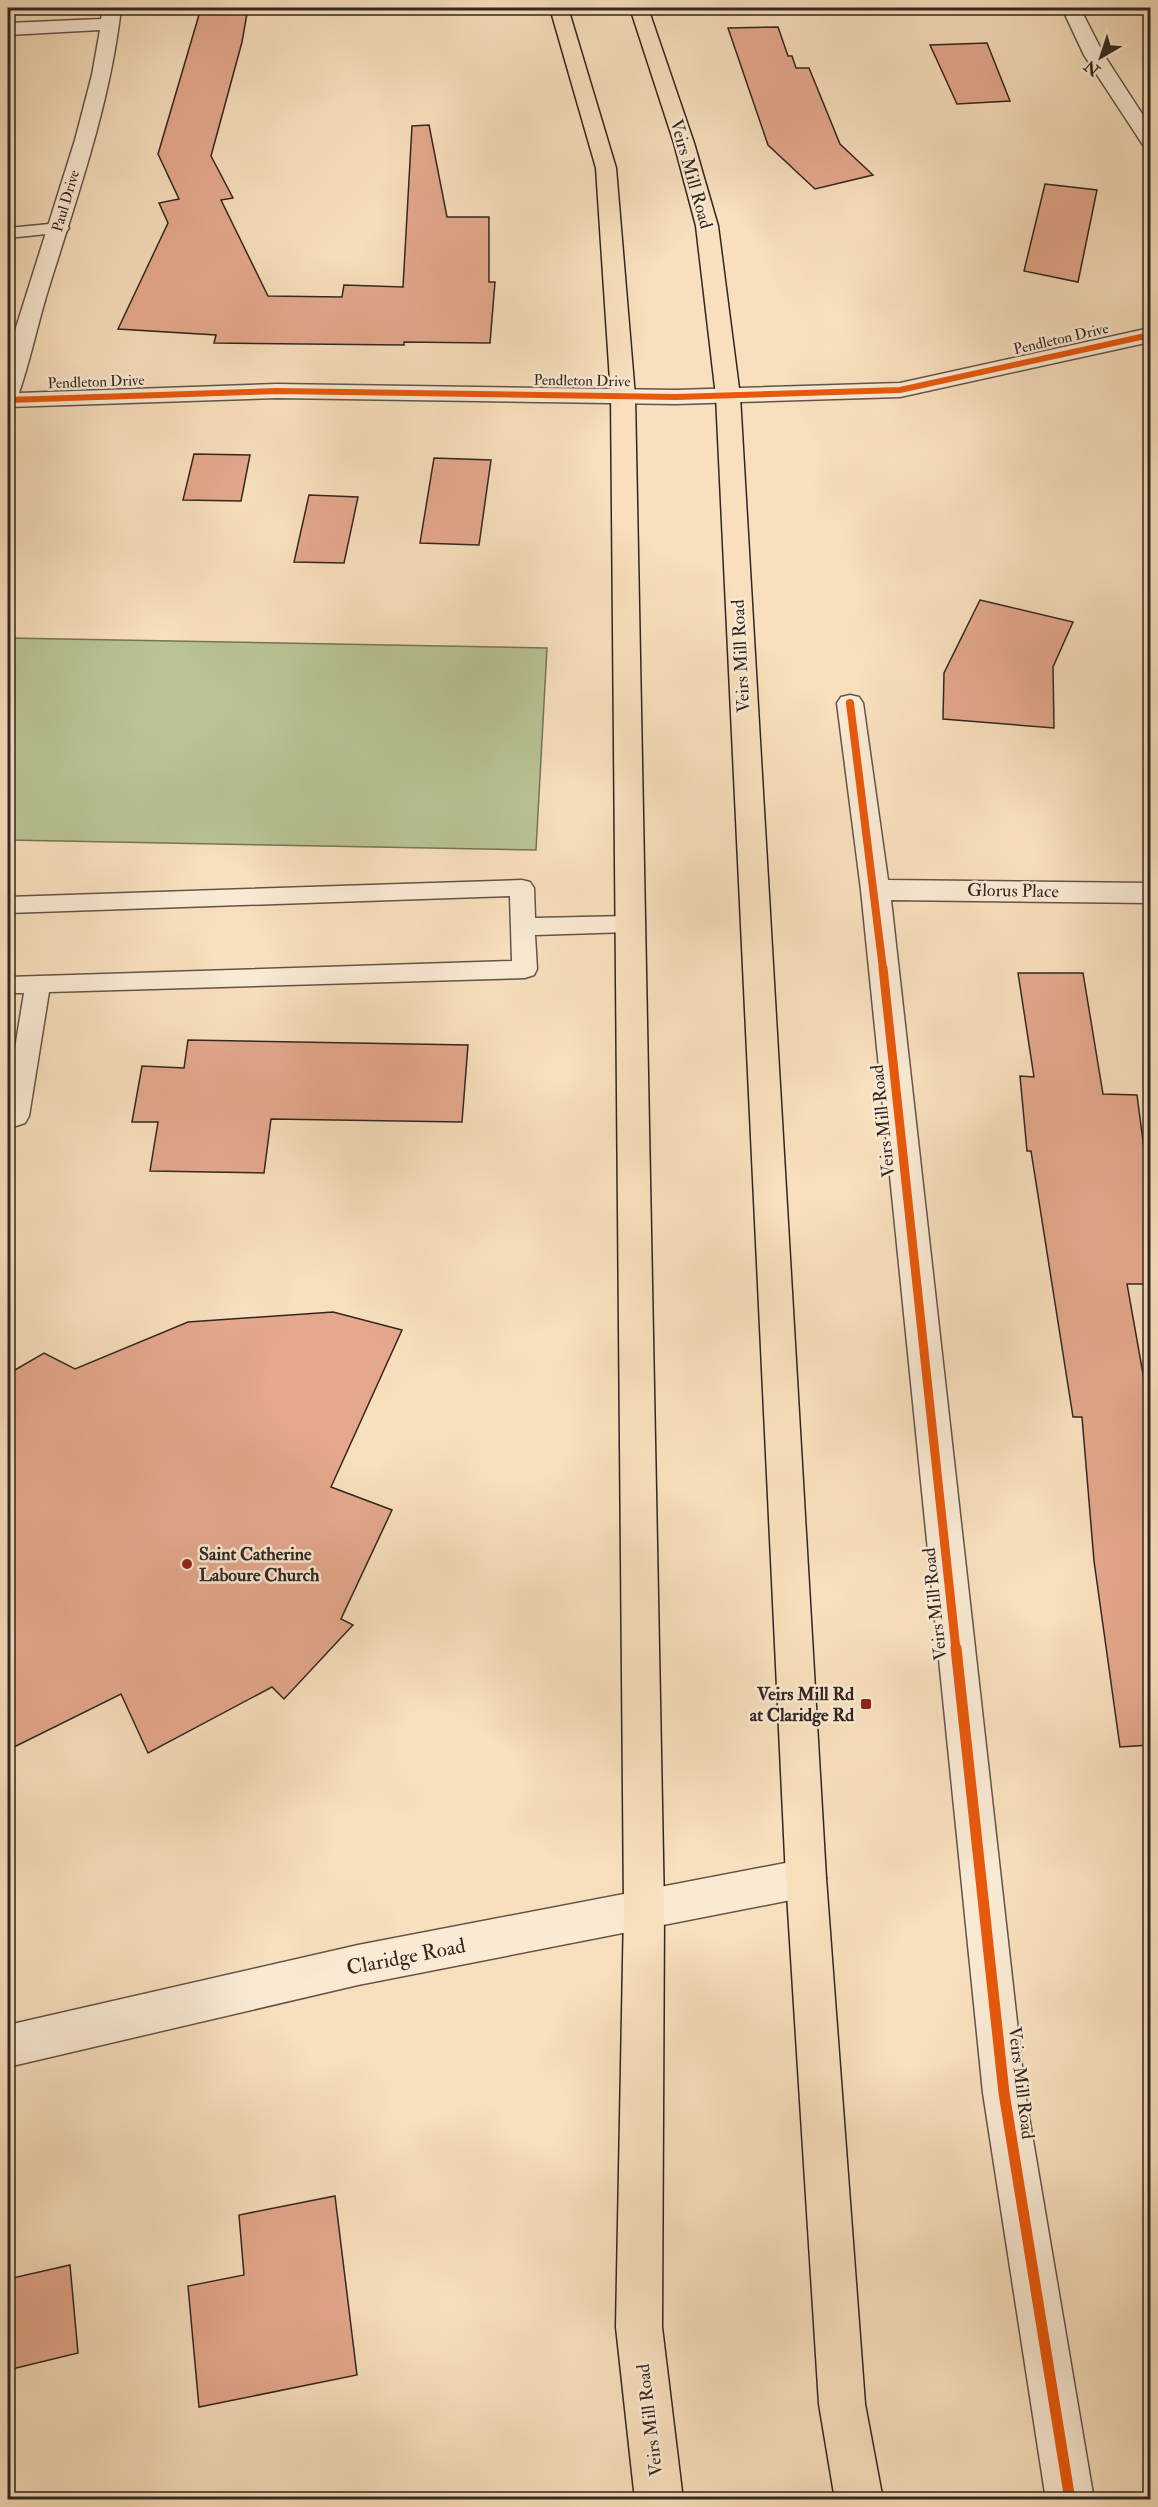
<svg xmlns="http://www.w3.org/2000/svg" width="1158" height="2507" font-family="'IM FELL Double Pica',serif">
<rect width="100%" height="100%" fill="#f8dfbd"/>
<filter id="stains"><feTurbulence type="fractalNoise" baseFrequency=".00333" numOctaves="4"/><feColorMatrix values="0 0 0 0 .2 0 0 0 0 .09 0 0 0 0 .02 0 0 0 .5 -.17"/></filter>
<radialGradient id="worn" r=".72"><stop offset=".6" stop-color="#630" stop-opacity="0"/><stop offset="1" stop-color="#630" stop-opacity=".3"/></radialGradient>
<path fill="#b9c394" stroke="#76745a" stroke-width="1.5" d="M8 638 547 648 536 850 8 840Z"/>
<path fill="#e5a88d" stroke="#322621" stroke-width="1.5" d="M201 8H248L242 42 211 156 233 198 221 200 268 296 342 297 344 285 403 287 412 126 429 125 447 217H489V282H495L490 343 404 342V345L214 343 216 335 118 329 168 223 159 203 179 199 158 154Z
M778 27 788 56H792L796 68H809L840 144 873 175 815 189 768 145 728 28Z
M987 43 1010 101 957 104 930 45Z
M1045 184 1097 190 1078 282 1024 271Z
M194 454 250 455 241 501 183 500Z
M434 458 491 460 479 545 420 543Z
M309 495 358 497 344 563 294 562Z
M980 600 1073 622 1053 667 1054 728 943 719 944 673Z
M1018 973H1083L1103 1094 1137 1095 1150 1195V1284H1127L1150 1413V1745L1120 1747 1094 1561 1082 1417H1073L1031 1151H1027L1020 1076 1034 1077Z
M188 1040 468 1045 462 1122 271 1119 264 1173 150 1171 158 1122H132L142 1066 184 1068Z
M333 1312 402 1330 331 1487 392 1510 341 1619 353 1625 284 1699 272 1687 148 1753 121 1694 8 1750V1374L44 1353 75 1369 188 1322Z
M335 2196 357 2375 199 2407 188 2286 244 2275 239 2215Z
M70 2265 78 2353 8 2370V2279Z"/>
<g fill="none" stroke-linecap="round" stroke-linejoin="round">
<g stroke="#645448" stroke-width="3">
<path id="lane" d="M60 223 66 224 69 228 66 232 8 238V228Z
M522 880 530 882 534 888 535 918 629 916 637 918 641 924 637 930 629 932 535 935 537 969 534 975 525 978 49 992 29 1116 25 1123 16 1126 8 1123V1091L24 993H8V977L512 961 510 896 8 913V897Z"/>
</g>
<g stroke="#645448" stroke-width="3">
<path id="street" d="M103 8H121C110 104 78 194 49 287 38 322 31 358 19 393L277 384 676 390 900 383 1150 328V342L900 397 676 404 277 398 8 407V353L75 140 92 75 100 30 8 35V23L101 19Z
M1062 8H1080L1104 55 1150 126V147L1143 145 1084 55Z
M850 695 859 697 863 703 888 880 1150 883V903L891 900 1025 2093 1094 2500H1046L983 2093 861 890 837 703 841 697Z
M806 1859 820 1865 826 1878 820 1891 806 1897 358 1985 8 2067V2025L358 1945Z"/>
</g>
<g stroke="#322621" stroke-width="3">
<path id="primary" d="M550 8H568L616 168 635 396 664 1909 662 2327 683 2500H635L616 2327 624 1909 611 396 596 168Z
M630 8H648L694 143 718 226 740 396 826 1878 865 2404 883 2500H835L819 2404 786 1878 716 396 696 226 674 143Z"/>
</g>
<use href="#lane" fill="#faead4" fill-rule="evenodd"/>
<use href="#street" fill="#faead4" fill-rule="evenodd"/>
<use href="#primary" fill="#f8dfbd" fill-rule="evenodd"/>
<g stroke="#faead4" stroke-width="8">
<path id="cycleway-far3" d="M8 400 277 391 676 397 900 390 1150 335"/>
</g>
<g stroke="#faead4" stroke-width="10">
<path id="cycleway-far2" d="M850 703 883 969"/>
</g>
<g stroke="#faead4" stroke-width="13">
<path id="cycleway-far1" d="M883 968 956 1650"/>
</g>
<g stroke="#faead4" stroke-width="15">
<path id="cycleway" d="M956 1648 1004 2093 1070 2500"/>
</g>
<use href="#cycleway-far3" stroke="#e8590c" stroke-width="6"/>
<use href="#cycleway-far2" stroke="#e8590c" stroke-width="8"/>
<use href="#cycleway-far1" stroke="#e8590c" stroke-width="9"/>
<use href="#cycleway" stroke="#e8590c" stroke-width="11"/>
</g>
<g fill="#8f2418" stroke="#faead4" stroke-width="2">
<circle cx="187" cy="1564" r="6"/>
<rect x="860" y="1698" width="12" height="12" rx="3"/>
</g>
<g text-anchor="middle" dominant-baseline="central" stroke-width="5" stroke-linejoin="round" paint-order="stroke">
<g font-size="15" fill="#322621" stroke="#faead4">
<text transform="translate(66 201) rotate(-74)">Paul Drive</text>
<text transform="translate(1061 339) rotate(-13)">Pendleton Drive</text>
<text transform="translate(582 381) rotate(1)">Pendleton Drive</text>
<text transform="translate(96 382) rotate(-2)">Pendleton Drive</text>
</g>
<g font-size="18" fill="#322621" stroke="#faead4">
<text transform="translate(691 174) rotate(74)">Veirs Mill Road</text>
<text transform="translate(741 656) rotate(-93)">Veirs Mill Road</text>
<text transform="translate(1013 891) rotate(1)">Glorus Place</text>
<text transform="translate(883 1121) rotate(-96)">Veirs Mill Road</text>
<text transform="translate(935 1604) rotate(-96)">Veirs Mill Road</text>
<text transform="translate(1021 2083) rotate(83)">Veirs Mill Road</text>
<text transform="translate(650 2420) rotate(-97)">Veirs Mill Road</text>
</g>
<g font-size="18" font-weight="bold" fill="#322621" stroke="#faead4" text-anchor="start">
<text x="199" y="1554">Saint Catherine<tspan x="199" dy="21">Laboure Church</tspan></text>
<text x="854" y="1694" text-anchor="end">Veirs Mill Rd<tspan x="854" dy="21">at Claridge Rd</tspan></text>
</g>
<g font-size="21" fill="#322621" stroke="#faead4">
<text transform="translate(406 1957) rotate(-11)">Claridge Road</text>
</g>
</g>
<rect width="1158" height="2507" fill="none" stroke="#f8dfbd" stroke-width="30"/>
<rect x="9" y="9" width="1140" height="2489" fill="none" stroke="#322621" stroke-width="3"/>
<rect x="15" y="15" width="1128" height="2477" fill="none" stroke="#322621" stroke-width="1.5"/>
<g transform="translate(1101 57) rotate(219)" stroke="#faead4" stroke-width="4.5" paint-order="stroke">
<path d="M0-4.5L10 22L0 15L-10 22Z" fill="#322621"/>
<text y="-9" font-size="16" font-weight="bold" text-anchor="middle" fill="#322621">N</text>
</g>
<rect width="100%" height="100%" filter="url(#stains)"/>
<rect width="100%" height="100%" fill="url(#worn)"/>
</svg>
